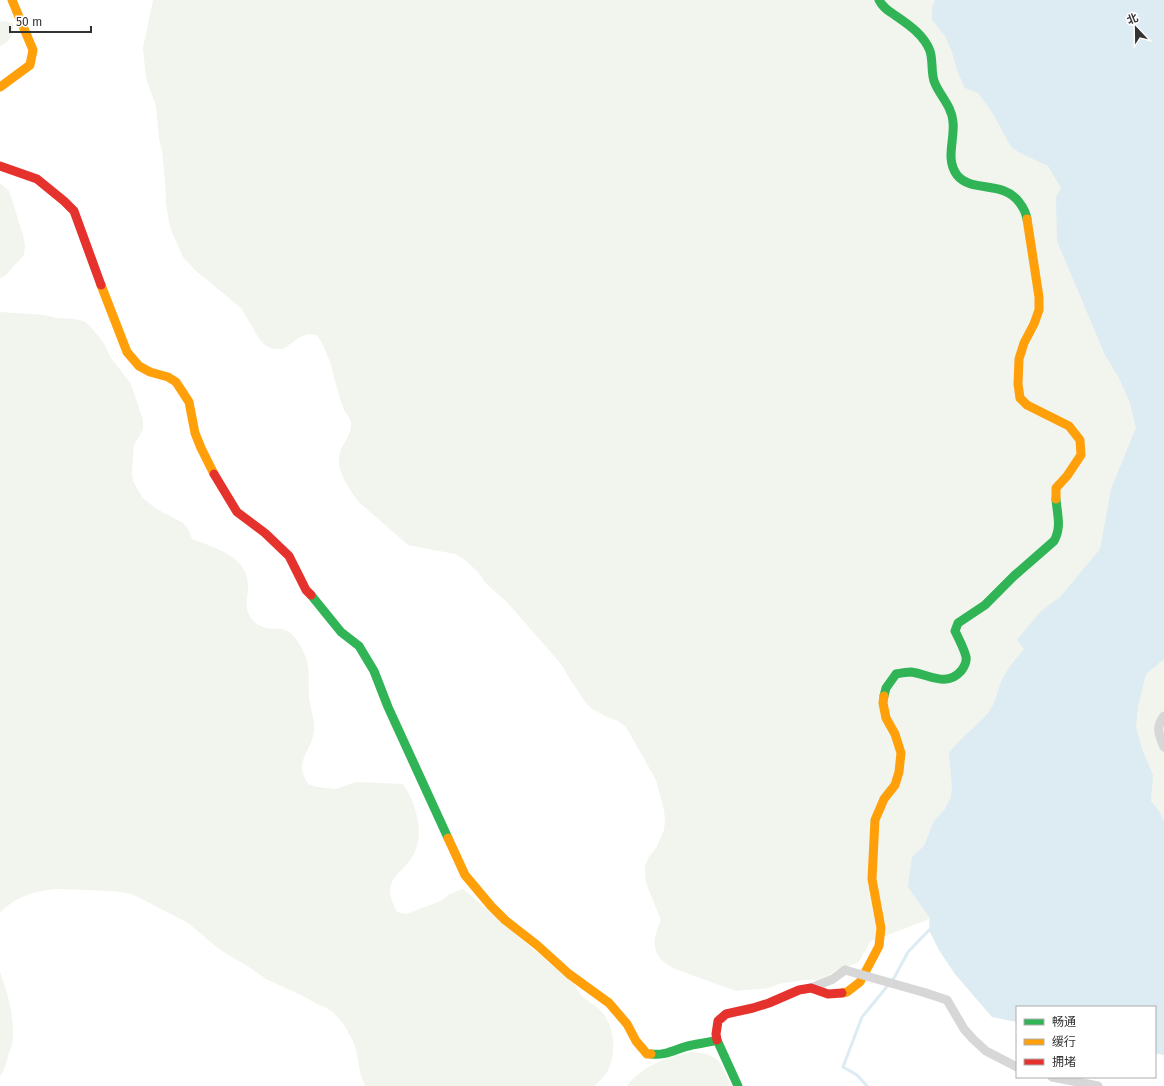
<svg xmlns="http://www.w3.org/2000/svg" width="1164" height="1086" font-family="'Fira Sans','Noto Sans SC',sans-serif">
<rect width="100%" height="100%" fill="#fff"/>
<path fill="#f1f5ed" d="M153 0H1164V1055L1155 1053V1007H1017V1022L992 1017 955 974 939 950 929 930V919L870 942 860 960 857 963 839 969 827 976 817 980H805L778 984 770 988 736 991 675 969C651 957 651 942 661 920L648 888 645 877V866L649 857 656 848 664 830 665 821 664 810 656 780 626 727 618 721 609 718 592 709 586 703 571 681 561 664 506 601 491 588 484 581 479 573 464 559 455 554 408 545 361 504C353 496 340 475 339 464 338 459 340 454 341 449 345 441 352 433 351 423 350 418 345 412 343 407 334 383 332 356 317 335L309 334 300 337 283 349H274L266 346 260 340 241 308 196 271 183 257 171 230 169 222 166 203 165 181 162 150 159 139 156 106 146 78 143 48Z
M4 21 13 23C13 36 12 40 0 46V22Z
M0 183 9 191 12 200 23 235 25 245 24 255 5 276 0 278Z
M0 312 45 315 56 318 74 319 84 321 91 327 103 342 111 358 131 384 143 420V429L139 437 134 445 132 472 133 481 142 497 155 508 183 523 189 531 192 539C215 548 248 556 248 586 248 597 244 607 250 616 254 625 263 628 272 629 275 629 279 628 282 629 295 632 303 649 307 661 310 673 308 685 309 697 310 707 315 720 314 730 313 751 292 760 308 784L317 787 336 789 356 782 403 784C418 806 427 841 408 863 402 870 393 876 391 885 388 894 393 904 397 912L406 914 433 904 442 900 450 894 463 889 576 986C577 989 579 992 580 994 587 1001 596 1005 602 1012 615 1028 617 1054 607 1072 604 1077 599 1081 595 1086H365L361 1076 356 1050 353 1041 344 1025 333 1012 325 1007 317 1004 301 995 266 979 252 969 219 949 188 923 134 895C119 890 102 891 86 890 77 890 67 889 58 889 37 890 14 897 0 913Z
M0 972C8 993 16 1022 12 1045 11 1048 9 1052 8 1056 6 1064 5 1070 0 1076Z
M692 1052C721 1055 720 1061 731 1086H627C631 1081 635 1076 640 1073 653 1062 676 1055 692 1052Z"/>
<path fill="#ddebf3" d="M935 0H1164V659L1146 674 1138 706 1136 727 1142 749 1153 775 1151 801 1159 811 1164 822V1055L1155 1053V1007H1017V1022L992 1017 955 974 939 950 929 930 930 918 908 887 912 857 924 846 934 821 945 809 951 797 952 786 949 753C960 738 976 727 988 713 995 704 997 693 1001 682 1006 670 1015 660 1024 649L1017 640 1041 611 1060 597 1100 549 1111 489 1136 428 1130 403 1119 378 1105 355 1057 241 1056 197 1061 188 1048 166 1020 153 1011 147 992 112 978 93 965 88 958 73 952 52 945 36 932 20V8Z"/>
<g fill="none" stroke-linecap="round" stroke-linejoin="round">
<path stroke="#ddebf3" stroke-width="3" d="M867 1086 857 1075 843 1067 862 1017 894 978 908 952 932 927"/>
<path stroke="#d7d7d7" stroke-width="9" d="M1164 716C1155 727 1159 735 1164 747
M811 988 833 979 845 970
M926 993 947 1000 964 1029 973 1039 986 1051 1017 1067
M1052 1077 1098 1086"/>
<path stroke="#30b455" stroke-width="9" d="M879 0C883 8 889 11 896 16 909 25 924 35 930 51 933 60 931 71 934 81 939 95 952 106 953 122 955 140 945 159 957 175 971 193 1003 180 1019 202 1023 207 1026 213 1027 219
M311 595 341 632 359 646 374 671 388 707 448 838
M884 696 886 688 896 674C901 673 907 672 911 672 929 674 946 688 961 671 964 667 967 662 966 657 965 651 958 637 955 631L958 623 985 605 1015 575 1054 541C1062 527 1057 514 1056 499
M651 1054C667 1056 677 1048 692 1045 700 1043 708 1043 717 1040L738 1086"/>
<path stroke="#ff9f0a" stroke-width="9" d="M0 87 30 65 33 50 12 0
M1027 219 1039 297V310L1034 324 1024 343 1019 359 1018 384 1020 398 1027 405 1069 426 1080 440 1081 455 1067 476 1056 488V499
M101 285 127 352 139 366 150 372 168 377 176 382 189 402 195 433 201 448 214 474
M448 838 465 875 491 906 505 920 537 945 569 974 609 1003 627 1024 636 1041 647 1054H651
M842 993 847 992 860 982 879 946 881 928 872 879 875 820 884 799 895 785 899 772 901 753 895 734 886 718 883 703 884 696"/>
<path stroke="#e5322d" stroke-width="9" d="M0 166 37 179 64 201 74 211 101 285
M214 474 237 512 265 533 289 556 306 590 311 595
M717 1040 716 1034 718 1021 726 1014 753 1008 769 1003 799 990 811 988 828 994 842 993"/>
<path stroke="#d7d7d7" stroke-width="9" d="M845 970 926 993"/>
</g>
<rect x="1016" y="1006" width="140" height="72" fill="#ffffff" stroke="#adadad"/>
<rect x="1024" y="1019" width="20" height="6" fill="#30b455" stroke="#adadad"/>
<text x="1052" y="1026" font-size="12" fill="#333333">畅通</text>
<rect x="1024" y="1039" width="20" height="6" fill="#ff9f0a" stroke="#adadad"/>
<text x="1052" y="1046" font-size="12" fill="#333333">缓行</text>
<rect x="1024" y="1059" width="20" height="6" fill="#e5322d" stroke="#adadad"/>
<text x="1052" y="1066" font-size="12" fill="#333333">拥堵</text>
<g transform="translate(1136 28) rotate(338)" stroke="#ffffff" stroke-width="3" paint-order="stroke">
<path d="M0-3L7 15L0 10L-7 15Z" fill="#333333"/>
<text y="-6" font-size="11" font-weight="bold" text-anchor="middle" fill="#333333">北</text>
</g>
<path d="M10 26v6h81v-6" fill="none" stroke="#333333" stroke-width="2"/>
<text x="16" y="26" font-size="12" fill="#333333" stroke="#ffffff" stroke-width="3" paint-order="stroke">50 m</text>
</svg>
